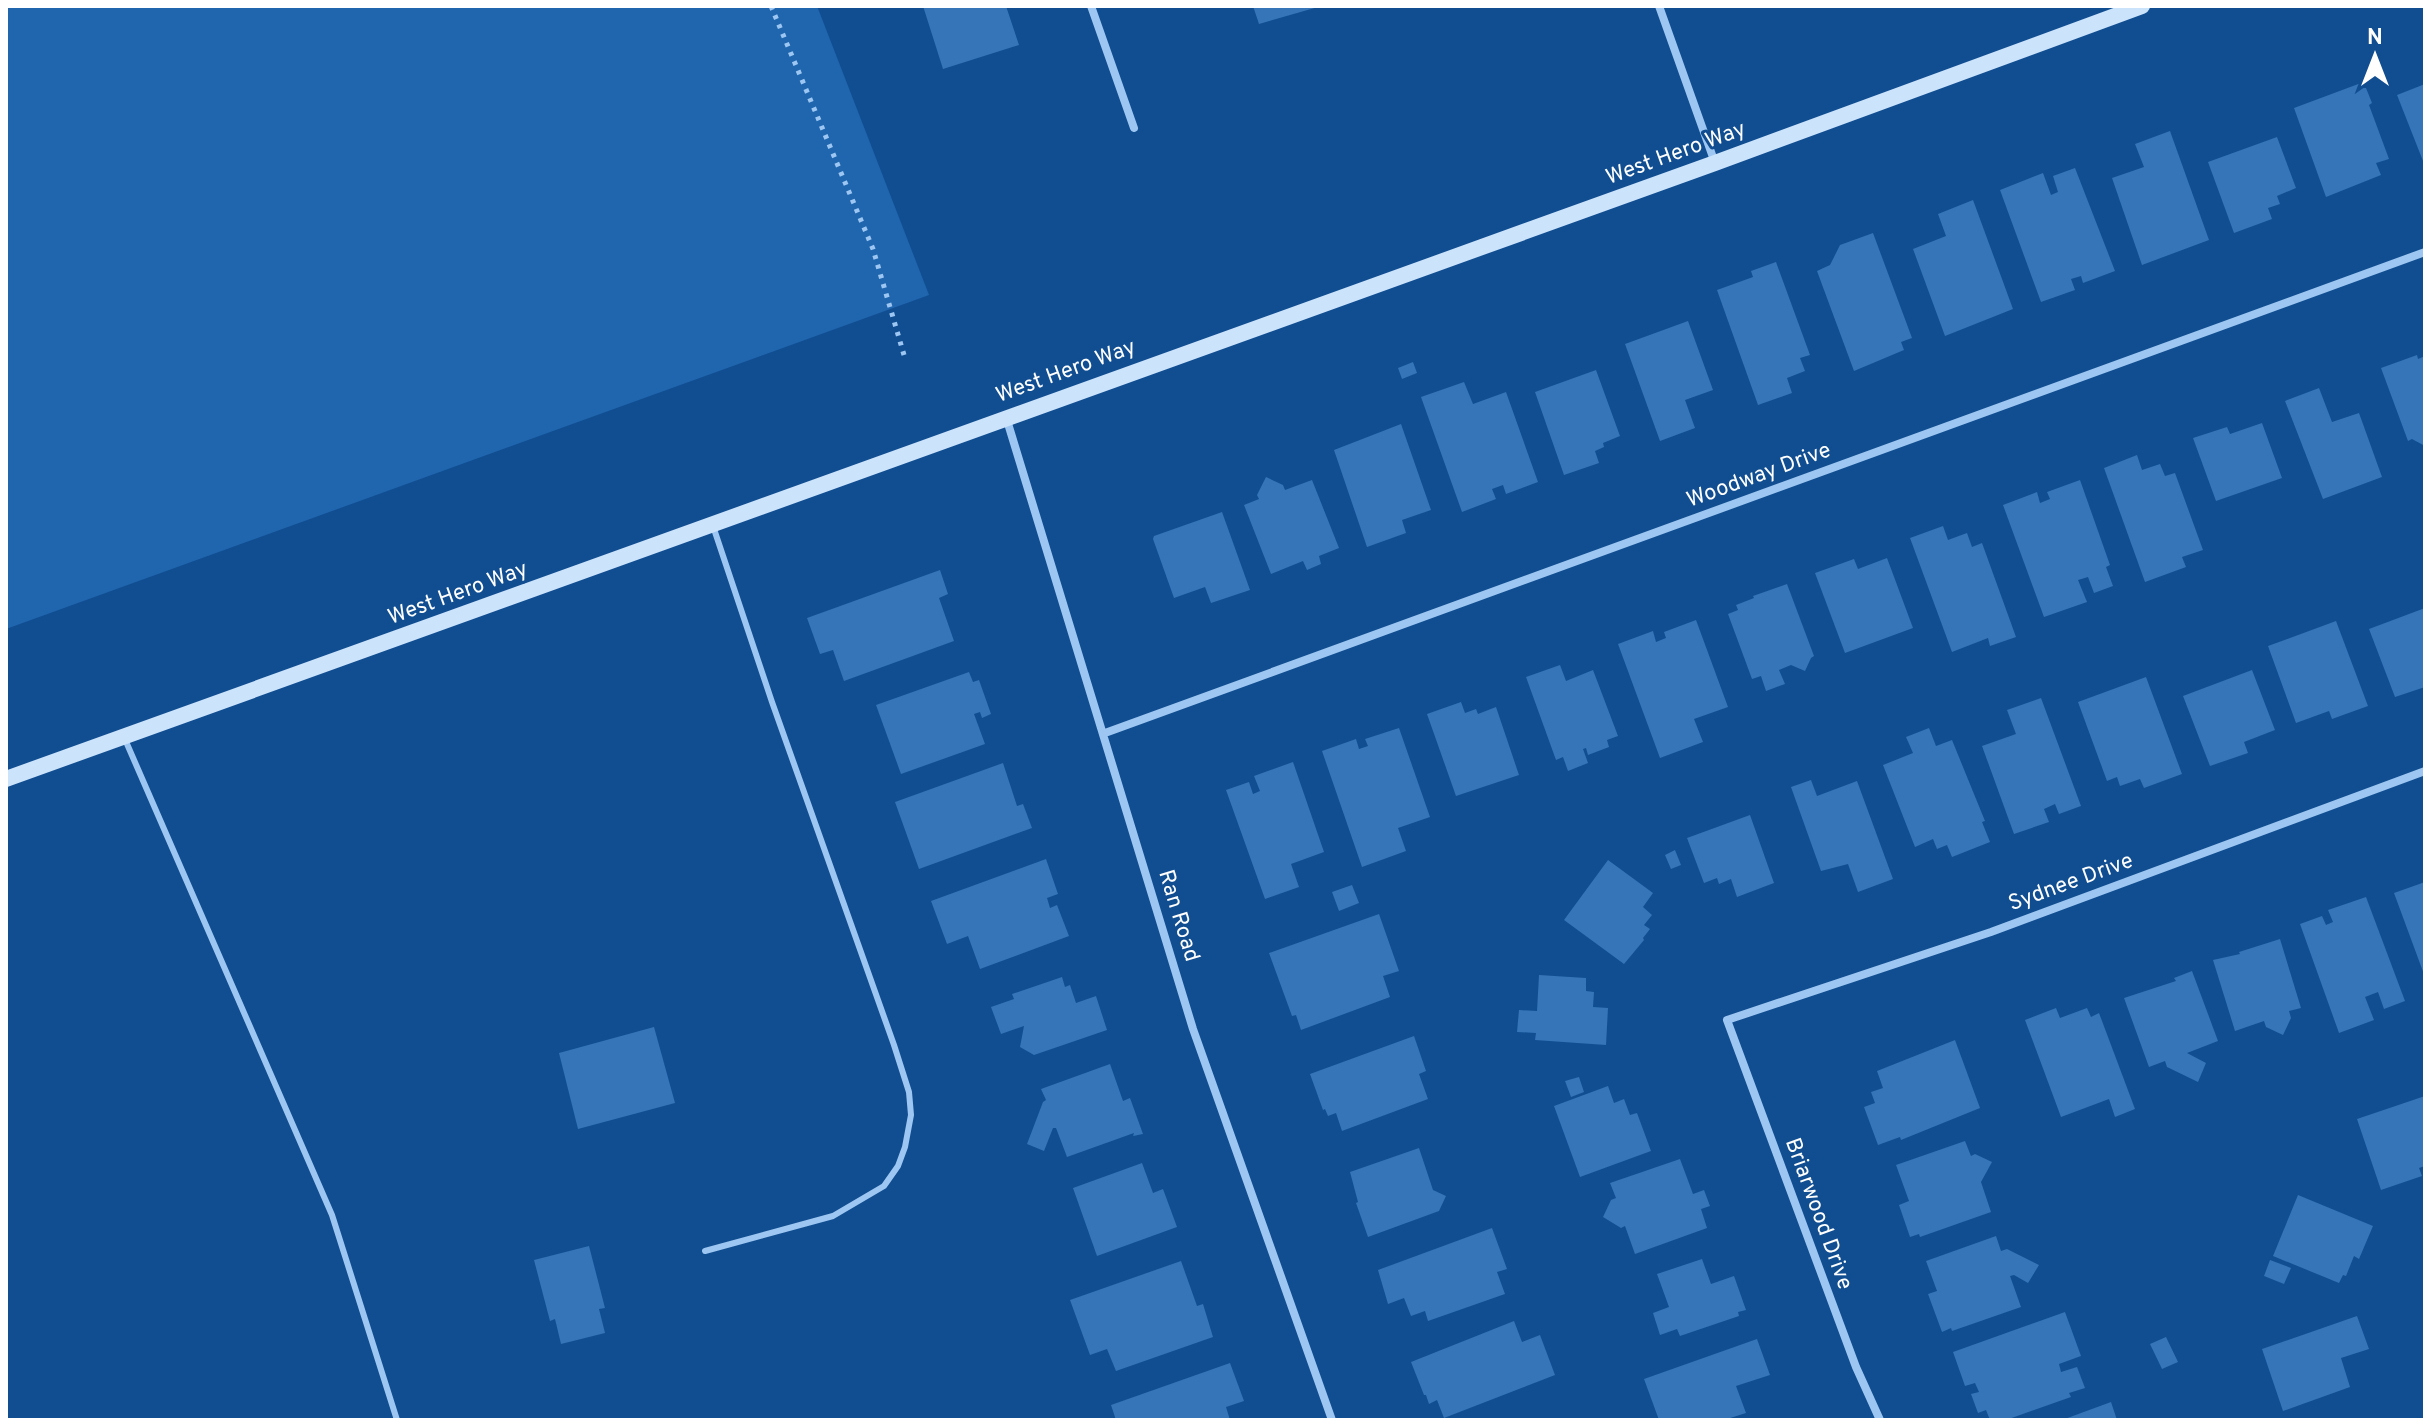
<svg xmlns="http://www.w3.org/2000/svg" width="2431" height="1426" font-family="Overpass,sans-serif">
<rect width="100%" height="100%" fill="#114e91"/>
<path fill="#2066ae" d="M6 6H817L929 295 6 629Z"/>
<path fill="#3575b8" d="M923 6H1006L1019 45 943 69Z
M1253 6H1318V7L1259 24Z
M2361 83 2363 88H2366L2372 103 2369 105 2389 159 2376 163 2381 175 2326 197 2294 108Z
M2425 84V166L2397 95Z
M2170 131 2209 240 2142 265 2112 178 2144 167 2135 144Z
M2277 137 2296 188 2277 196 2280 204 2268 208 2272 219 2234 233 2208 162Z
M2075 168 2115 271 2083 283 2081 276 2071 279 2075 290 2041 302 2000 190 2043 173 2051 195 2058 192 2053 176Z
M1973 200 2013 309 1945 336 1913 249 1946 236 1938 214Z
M1873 233 1912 338 1901 342 1904 350 1854 371 1817 271 1830 265 1840 245Z
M1776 262 1810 355 1800 358 1805 371 1787 378 1792 393 1758 405 1717 290 1753 277 1751 271Z
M1688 321 1713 390 1685 400 1695 428 1660 441 1625 344Z
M2417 355 2418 359 2425 356V446L2412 439 2408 441 2381 368Z
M1413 362 1417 373 1402 379 1398 368Z
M1596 370 1620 436 1603 443 1604 447 1595 451 1599 463 1564 475 1535 392Z
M1464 382 1473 404 1506 392 1538 482 1506 494 1503 485 1492 489 1496 499 1462 512 1421 397Z
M2319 388 2332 422 2359 413 2382 477 2323 499 2285 401Z
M2262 423 2282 478 2216 501 2193 438 2227 427 2230 434Z
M1401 424 1431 510 1402 520 1406 533 1367 547 1334 450Z
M2137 455 2142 470 2160 464 2165 476 2175 473 2203 550 2182 557 2186 567 2145 582 2104 468Z
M1266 477 1283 485 1285 490 1312 480 1339 548 1319 556 1321 564 1307 570 1303 561 1271 574 1244 505 1259 499 1257 495Z
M2080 480 2110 565 2106 567 2113 586 2094 593 2088 577 2078 580 2087 602 2044 617 2003 505 2037 492 2040 503 2050 499 2047 492Z
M1222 512 1250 590 1211 603 1205 587 1174 598 1153 539 1154 536Z
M1943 526 1948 540 1967 533 1972 547 1982 543 2016 637 1990 646 1988 638 1952 652 1910 538Z
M1887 558 1913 628 1845 653 1815 573 1854 559 1858 569Z
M940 570 948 594 939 598 954 641 844 681 833 650 820 654 807 618Z
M1787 584 1814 656 1811 658 1805 671 1791 665 1779 670 1785 684 1766 691 1761 676 1752 679 1728 614 1738 610 1736 605 1754 598 1753 596Z
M2425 608V687L2395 697 2369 629Z
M1696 620 1728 707 1694 719 1703 742 1660 758 1618 644 1653 631 1656 642 1666 638 1664 632Z
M2336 621 2368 706 2332 719 2329 711 2296 723 2268 646Z
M1560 665 1566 681 1593 670 1618 736 1607 740 1609 747 1588 755 1586 748 1583 749 1588 763 1568 771 1563 757 1556 760 1526 677Z
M2252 670 2275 730 2244 742 2248 753 2210 766 2183 696Z
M969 672 973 682 979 680 991 714 982 718 980 712 974 714 985 744 901 774 876 705Z
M2146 677 2182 774 2144 788 2140 779 2120 786 2117 777 2107 781 2078 702Z
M2041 698 2081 806 2059 814 2055 804 2044 809 2049 822 2014 834 1982 746 2016 734 2007 710Z
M1461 702 1465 713 1476 709 1478 714 1496 707 1519 775 1456 796 1427 714Z
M1399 728 1430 817 1398 828 1406 851 1362 867 1322 751 1356 739 1359 749 1368 746 1365 739Z
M1929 728 1936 746 1952 740 1985 821 1982 822 1990 842 1952 857 1947 845 1937 849 1933 839 1915 847 1883 765 1913 753 1906 737Z
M1293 762 1324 852 1291 864 1299 887 1265 899 1226 790 1249 782 1253 794 1260 791 1254 776Z
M1003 763 1017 806 1023 804 1032 828 919 869 895 802Z
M1811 780 1817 796 1857 781 1893 879 1858 892 1848 864 1821 871 1791 787Z
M1750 815 1774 883 1737 897 1731 879 1719 884 1717 878 1704 883 1687 838Z
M1675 850 1681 865 1671 869 1665 855Z
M1046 859 1058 894 1047 898 1050 908 1057 905 1069 936 980 969 968 936 947 944 931 901Z
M1608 860 1653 893 1643 907 1652 915 1644 925 1650 929 1643 938 1644 940 1624 964 1564 920Z
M2425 882V977L2394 893Z
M1352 885 1359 903 1339 911 1332 892Z
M2366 897 2405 1001 2384 1009 2378 992 2365 997 2374 1020 2339 1033 2300 924 2322 916 2326 925 2333 922 2328 910Z
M1379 914 1399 971 1383 976 1390 997 1301 1030 1296 1015 1292 1016 1269 953Z
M2280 939 2301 1008 2289 1011 2291 1018 2283 1035 2266 1027 2264 1021 2235 1031 2213 960 2240 954 2239 952Z
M2192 971 2218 1041 2187 1053 2206 1063 2198 1082 2167 1067 2165 1061 2149 1067 2124 998 2176 981 2174 978Z
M1539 975 1586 978V991L1594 992 1593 1007 1608 1008 1606 1045 1535 1040 1536 1033 1517 1032 1519 1010 1537 1011Z
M1062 977 1065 987 1070 985 1076 1003 1096 996 1107 1030 1034 1055 1020 1047 1024 1026 1001 1034 991 1007 1014 999 1012 994Z
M2056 1008 2060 1018 2087 1008 2091 1017 2099 1013 2135 1109 2115 1117 2109 1099 2061 1117 2025 1020Z
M654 1027 675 1103 578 1129 559 1053Z
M1414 1036 1426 1071 1419 1074 1428 1099 1342 1131 1336 1113 1328 1116 1325 1109 1323 1110 1310 1074Z
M1955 1040 1980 1108 1901 1140 1900 1137 1878 1145 1864 1107 1875 1103 1871 1092 1883 1088 1877 1071Z
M1110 1064 1123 1101 1130 1098 1143 1134 1133 1136 1134 1133 1067 1157 1056 1128H1053L1044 1151 1027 1144 1043 1102 1046 1100 1041 1089Z
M1579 1077 1584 1092 1571 1097 1565 1081Z
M1608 1086 1614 1103 1624 1099 1630 1115 1637 1113 1651 1151 1580 1177 1554 1106Z
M2425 1096V1166L2419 1168 2422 1176 2381 1190 2357 1119Z
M1965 1141 1971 1156 1975 1154 1992 1162 1981 1182 1991 1212 1920 1237 1919 1234 1910 1237 1899 1205 1909 1201 1896 1165Z
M1419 1148 1433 1190 1446 1196 1439 1211 1368 1237 1356 1203 1358 1202 1350 1172Z
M1680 1159 1693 1194 1704 1190 1710 1206 1701 1209 1707 1228 1635 1254 1625 1226 1621 1228 1603 1217 1611 1200 1616 1198 1610 1183Z
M1142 1163 1153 1193 1163 1189 1177 1227 1097 1256 1073 1188Z
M2298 1195 2373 1226 2359 1259 2354 1256 2346 1276 2343 1275 2339 1283 2273 1256Z
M1492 1228 1507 1269 1497 1272 1505 1294 1428 1321 1425 1311 1411 1316 1404 1298 1388 1304 1378 1270Z
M1996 1236 2001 1251 2007 1249 2039 1265 2028 1283 2014 1275 2010 1276 2021 1307 1952 1331 1951 1328 1942 1332 1928 1294 1937 1291 1926 1261Z
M589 1246 605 1308 599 1309 605 1333 561 1344 555 1319 550 1321 534 1260Z
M1702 1259 1711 1284 1734 1276 1746 1310 1738 1312 1739 1316 1680 1336 1677 1329 1660 1335 1653 1313 1669 1307 1657 1274Z
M2270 1260 2291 1268 2284 1284 2264 1276Z
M1181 1261 1197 1306 1203 1304 1213 1337 1116 1371 1107 1349 1090 1355 1070 1300Z
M2065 1312 2081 1356 2059 1364 2061 1372 2077 1367 2085 1388 2069 1393 2071 1397 2006 1420H1990L1986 1410 1978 1413 1971 1394 1979 1392 1975 1383 1965 1386 1953 1352Z
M2357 1316 2369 1349 2341 1358 2350 1387 2283 1411 2262 1349Z
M1514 1321 1522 1342 1540 1335 1555 1375 1444 1418 1437 1400 1429 1404 1426 1395H1424L1411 1362Z
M2166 1337 2178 1362 2162 1369 2150 1344Z
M1757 1339 1770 1375 1736 1386 1746 1413 1724 1420H1659L1644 1379Z
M1230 1363 1244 1401 1226 1407 1230 1420H1116L1111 1405Z
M2111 1402 2117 1420H2062Z"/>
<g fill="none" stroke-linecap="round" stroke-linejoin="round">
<path stroke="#9dc7f2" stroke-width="5" stroke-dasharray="4 6" stroke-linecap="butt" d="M771 6 873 249 904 355"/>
<path stroke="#9dc7f2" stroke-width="6" d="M124 737 332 1215 397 1420
M705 1251 833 1216 884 1186 898 1166 905 1147 911 1115 909 1092 894 1045 772 702 713 526"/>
<path stroke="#9dc7f2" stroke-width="8" d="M1091 6 1134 128
M1659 6 1715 163
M1006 417 1193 1029 1332 1420
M1105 733 2425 252
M1880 1420 1856 1367 1727 1020 1991 932 2425 771"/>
<path stroke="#cce3fc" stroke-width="16" d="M6 779 1715 163 2142 6"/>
</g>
<g text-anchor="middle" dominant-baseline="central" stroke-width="6" stroke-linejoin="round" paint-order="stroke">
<g font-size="22" fill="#fff" stroke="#114e91">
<text transform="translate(1676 154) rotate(-20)">West Hero Way</text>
<text transform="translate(1066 372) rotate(-20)">West Hero Way</text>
<text transform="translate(1759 476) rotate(-20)">Woodway Drive</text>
<text transform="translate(458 594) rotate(-20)">West Hero Way</text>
<text transform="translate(2071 883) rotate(-20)">Sydnee Drive</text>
<text transform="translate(1178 916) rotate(73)">Ran Road</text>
<text transform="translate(1818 1214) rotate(70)">Briarwood Drive</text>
</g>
</g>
<rect width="2431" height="1426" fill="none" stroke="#ffffff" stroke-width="16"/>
<g transform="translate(2375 56)" stroke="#114e91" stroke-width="6" paint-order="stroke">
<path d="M0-6L14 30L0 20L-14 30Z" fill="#ffffff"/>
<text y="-12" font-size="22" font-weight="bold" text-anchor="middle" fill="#ffffff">N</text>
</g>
</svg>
